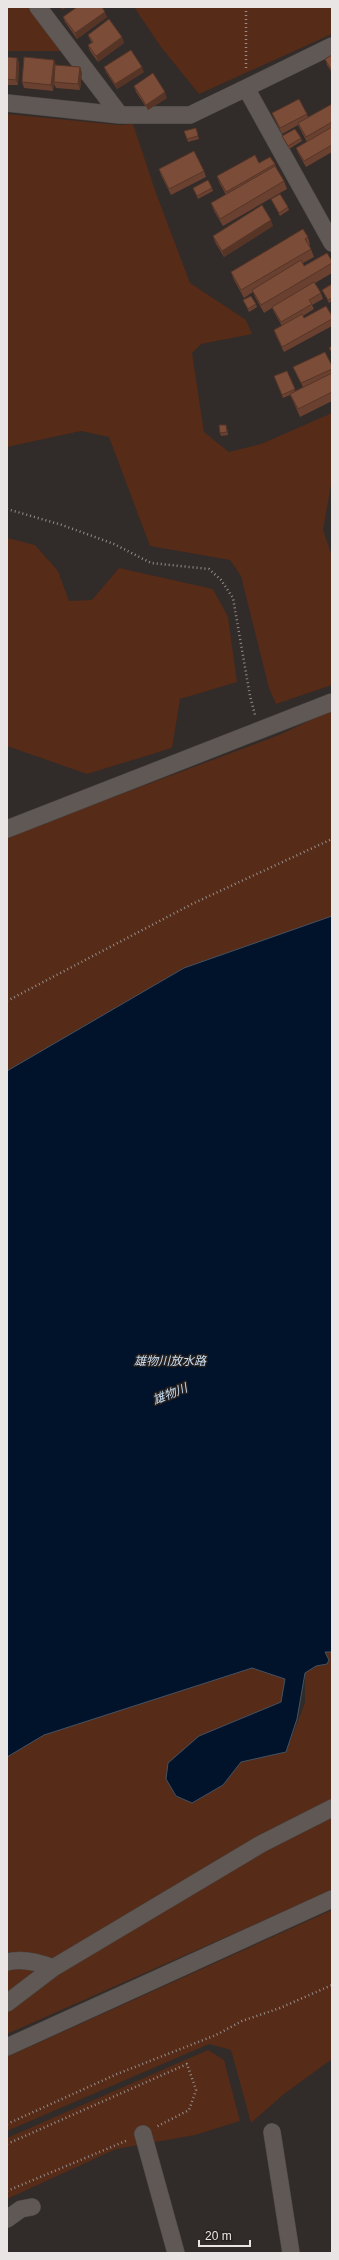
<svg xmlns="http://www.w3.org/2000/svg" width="339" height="2260" font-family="Arial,'Noto Sans JP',sans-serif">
<rect width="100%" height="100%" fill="#312b29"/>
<path fill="#562b17" d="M7 7H32L67 51H7Z
M134 7H332V34L199 94 161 47Z
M7 114 119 125 133 124 156 193 190 283 246 320 252 334 201 344 192 353 204 432 229 452 261 444 332 413V479L323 530 332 556V685L276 704 269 688 241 576 230 560 150 546 109 437 81 431 7 447Z
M7 538 35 545 58 571 69 601 92 600 119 568 213 589 228 617 237 682 180 699 172 748 87 774 7 746Z
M332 710V916L184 968 7 1071V837L279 735Z
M325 1652H332V1890L7 2034V1757L43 1735 252 1668 285 1679 282 1702 242 1718 166 1779 175 1796 193 1803 223 1785 241 1762 286 1752 305 1703V1673L316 1666 327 1664Z
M332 1910V2059L284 2094 251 2123 231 2050 209 2044 7 2131V2057Z
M208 2050 224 2060 240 2121 195 2135 116 2149 7 2199V2138Z"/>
<path fill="#00132a" stroke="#465262" d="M332 916V1652H325L329 1660 327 1664 316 1666 305 1673 297 1719 286 1752 241 1762 223 1785 192 1803 176 1796 166 1779 168 1763 199 1736 281 1702 285 1679 252 1668 44 1735 7 1757V1071L184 968Z"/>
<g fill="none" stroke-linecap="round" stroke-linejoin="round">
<g stroke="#4b4644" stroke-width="18">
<path id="minor" d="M38 7 120 115
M246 88 332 46
M7 103 120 115H190L246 88 332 243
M7 829 332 702
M7 1962C23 1958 38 1962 53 1968
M7 2003 53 1968 261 1844 332 1808
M7 2047 332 1899
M272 2132 291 2253
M143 2134 176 2253
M7 2219 21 2209 32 2207"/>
</g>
<path stroke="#938e8d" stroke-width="2.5" stroke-dasharray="1 3" stroke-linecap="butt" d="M246 7V70
M7 509 62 525 114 544 151 563 209 569 221 580 233 598 250 696 255 715
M7 1001 192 904 332 839
M7 2124 117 2074 216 2035 242 2021 280 2008 332 1985
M7 2144 187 2064 196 2090 189 2110 156 2127
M7 2191 128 2140"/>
<use href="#minor" stroke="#5f5855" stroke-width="17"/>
</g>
<path fill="#6a4130" d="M63 17H107L77 39 65 22Z
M88 35 122 37 124 43 98 62 90 51 88 45 92 43 90 40Z
M332 55V73L327 65 325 59Z
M7 57 17 58 19 63 18 85H7Z
M56 65 80 67 82 73 80 90 56 88 54 84 53 91 24 88 22 82Z
M104 67 144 72 117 89 106 72Z
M134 86 167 98 148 110 136 92Z
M332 104V152L306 167 298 153 296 148 307 142 300 129 298 125 282 134 274 118 272 113 307 114 308 117Z
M197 131 199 139 188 142 187 139Z
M282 136 301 138 302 141 289 149Z
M259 163 275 164 276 167 284 181 287 189 223 226 214 211 211 203 226 195 219 182 217 176Z
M159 169 204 171 206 177 171 195 161 175Z
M193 188H212L213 191 198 199Z
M271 199 288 207 289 210 280 216Z
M273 226 224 257 215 242 213 236Z
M308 237 310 245 309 246 311 249 314 257 303 263 304 266 332 261V273L315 283 321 293 323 299 312 305 314 309 303 316 304 318 332 316V326L284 352 276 336 274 330 282 326 274 312 272 308 264 313 255 297 253 292 244 298 234 280 231 272Z
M332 284V301L329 303 322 290Z
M243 300 256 304 257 307 249 312Z
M332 366V401L300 417 293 401 290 395 283 398 274 376 287 371 295 391 303 387 293 367Z
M227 428 228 435 221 436 220 433Z"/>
<path fill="#563527" d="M61 7H67L62 10Z
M105 12 107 17 77 39 75 33Z
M122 37 124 43 98 62 96 56Z
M17 58 19 63 18 85 16 80Z
M54 60 56 65 54 82V84L53 91 51 85Z
M80 67 82 73 80 90 78 84Z
M142 67 144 72 117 89 115 84Z
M165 92 167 98 148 110 146 105Z
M271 220 273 226 224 257 222 251Z"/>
<path fill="#7b4c38" stroke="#563527" d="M77 7H102L105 12 75 33 63 17Z
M109 19 122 37 96 56 88 45 93 42 88 35Z
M131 50 142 67 115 84 104 67Z
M332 55V71L325 59Z
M7 57 17 58 16 80 7 79Z
M24 57 54 60 51 85 22 82Z
M55 65 80 67 78 84 54 82Z
M153 73 165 92 146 105 134 86Z
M299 99 307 114 280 128 272 113Z
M332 104V122L306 137 298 123Z
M332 127V145L304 161 296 148Z
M196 128 198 136 187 139 184 131Z
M295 129 301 138 288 146 282 136Z
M194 151 204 171 169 189 159 169Z
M255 155 259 163 270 157 275 164 226 192 217 176Z
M275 166 284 181 220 219 211 203Z
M208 180 212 188 197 196 193 188Z
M280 194 288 207 279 213 271 199Z
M262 205 271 220 222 251 213 236Z
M303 229 308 237 305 239 311 249 241 290 231 272Z
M327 253 332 261V263L261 305 252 290 301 260 304 266Z
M314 282 321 293 309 300 312 304 281 322 272 307Z
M332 284V298L328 300 322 290Z
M251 296 256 304 248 309 243 300Z
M326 306 332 316V319L282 347 274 330 302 314 304 318Z
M332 346V353L329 348Z
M325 352 332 366V369L301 383 293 367Z
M287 371 295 389 282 395 274 376Z
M332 373V392L298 409 290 394Z
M219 425H226L227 432 220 433Z"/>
<g text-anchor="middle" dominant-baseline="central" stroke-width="3" stroke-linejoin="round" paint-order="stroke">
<g font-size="12" font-style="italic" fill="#c6ddf4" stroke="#27221f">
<text x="170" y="1361">雄物川放水路</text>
<text transform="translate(170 1394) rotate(-22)">雄物川</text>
</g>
</g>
<rect width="339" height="2260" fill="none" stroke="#e9e5e4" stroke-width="16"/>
<path d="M199 2240v6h51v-6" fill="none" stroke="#e9e5e4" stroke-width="2"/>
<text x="205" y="2240" font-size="12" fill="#e9e5e4" stroke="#27221f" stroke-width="3" paint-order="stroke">20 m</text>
</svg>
